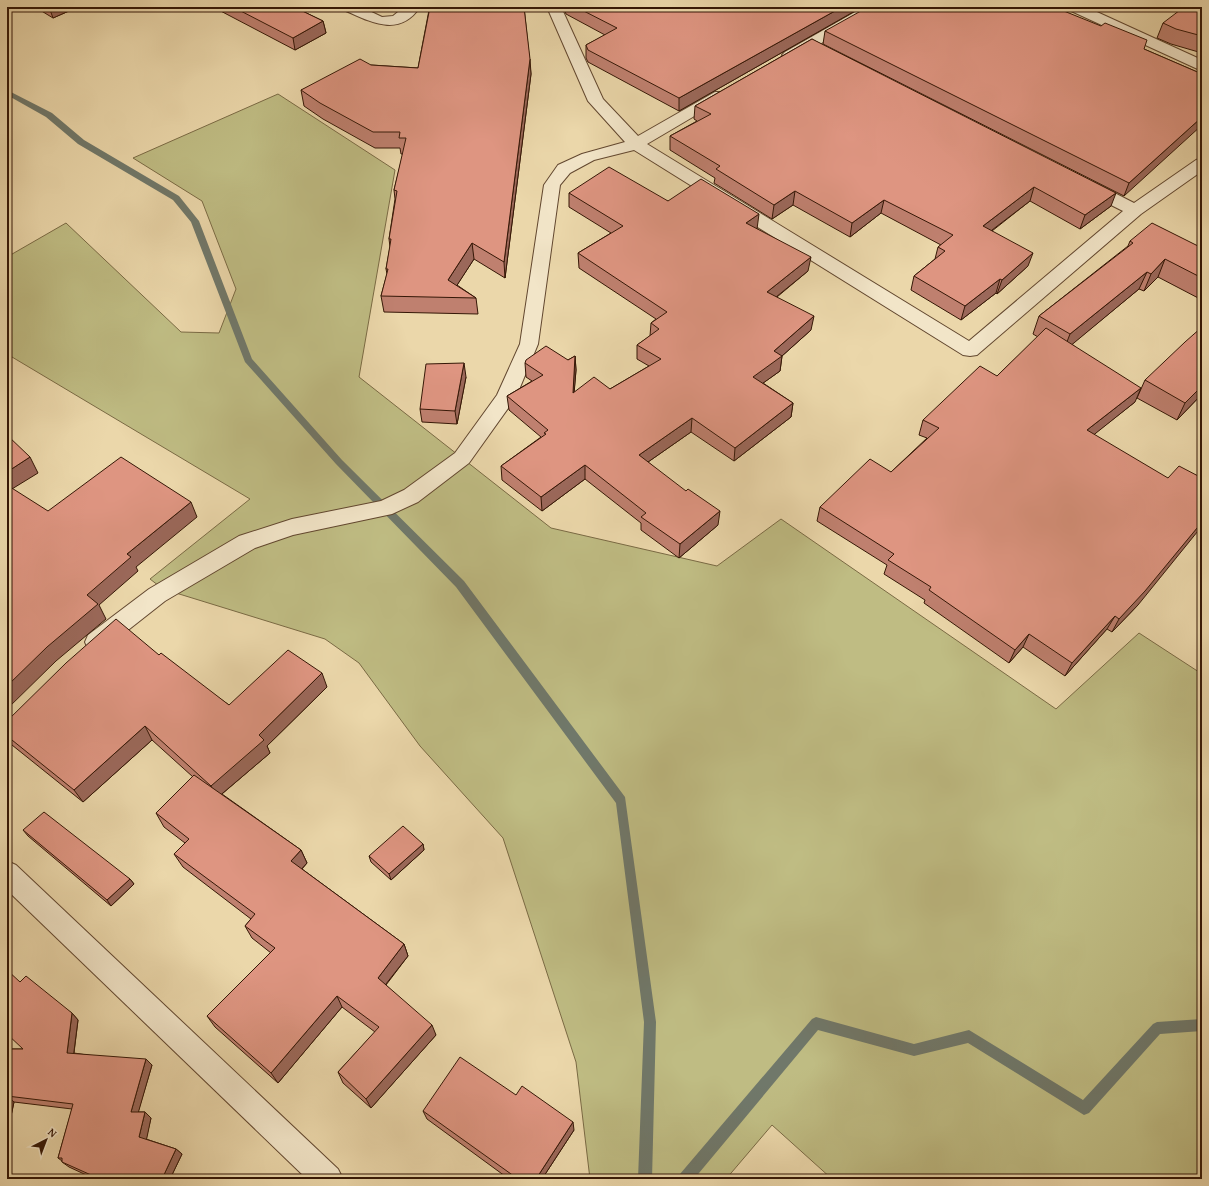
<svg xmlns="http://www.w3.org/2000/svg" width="1209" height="1186" font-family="'Gentium Book Plus',serif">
<rect width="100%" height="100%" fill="#ebd7aa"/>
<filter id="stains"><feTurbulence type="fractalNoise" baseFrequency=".005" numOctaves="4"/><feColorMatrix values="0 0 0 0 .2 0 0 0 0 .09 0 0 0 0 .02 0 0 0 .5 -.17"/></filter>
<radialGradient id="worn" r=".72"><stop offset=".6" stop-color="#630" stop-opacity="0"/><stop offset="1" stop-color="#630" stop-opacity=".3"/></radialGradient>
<path fill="#bfbc83" stroke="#7a6a44" d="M278 94 395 170 359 377 551 528 717 566 781 519 1056 709 1139 633 1202 674V1179H832L772 1125 726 1179H590L576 1062 503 838 420 746 359 663 325 639 163 589 150 579 250 499 7 354V257L66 223 181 332 219 333 236 289 202 201 133 158Z"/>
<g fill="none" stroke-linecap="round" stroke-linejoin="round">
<path fill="#70786a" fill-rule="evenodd" d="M7 90 52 113 84 140 179 196 199 221 252 359 342 460 464 581 625 797 656 1022 652 1179H638L644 1022 616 803 456 587 336 464 245 362 191 222 173 200 78 144 46 117 7 95Z
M816 1017 914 1044 969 1030 1083 1100 1153 1024 1157 1022 1202 1019V1031L1160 1034 1089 1113 1084 1115 968 1043 914 1056 818 1030 694 1179H678L680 1174 812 1019Z"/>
<g stroke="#62472f" stroke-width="2">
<path id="minor" d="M342 7H361L382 17 393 16 404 7H420C399 38 371 22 344 10Z
M547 7H561L603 99 638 136 715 92H725L728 95 725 98 647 144 969 341 1123 211 1081 190 1079 186 1081 182 1087 181 1093 182 1134 203 1196 160 1202 158V171L1141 214 977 355 970 356 963 355 634 150 594 160 570 173 560 185 538 344 516 397 469 463 418 502 392 514 293 535 255 548 165 601 104 649 96 651 88 649 85 642 88 635 149 589 239 536 292 519 381 501 404 490 455 453 497 395 520 344 544 185 558 165 582 154 625 142 588 101Z
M864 7H882L880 10 795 58H785L782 55 785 52Z
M1067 7H1086L1202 60V71L1069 10Z"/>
</g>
<g stroke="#62472f" stroke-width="2">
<path id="tertiary" d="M7 861 16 865 338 1169 343 1179H307L7 890Z"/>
</g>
<use href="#minor" fill="#f2e5c8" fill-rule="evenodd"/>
<use href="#tertiary" fill="#f2e5c8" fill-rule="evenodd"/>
</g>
<path fill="#bf806f" stroke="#351706" d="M35 7H78L53 18Z
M213 7H294L323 21 326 33 295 50Z
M429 7H524L531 74 505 278 474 259 457 285 476 298 478 314 384 312 381 296 387 274 386 269 390 247 389 239 395 199 394 190 403 154H401L400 148H375L323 119 304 106 301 90 371 65 418 68 429 10Z
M563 7H862L679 111 588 62 586 58V45L605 35 566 14Z
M1202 7V53L1171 44 1157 38 1163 23Z
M825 31 1144 49 1202 74 1124 196 823 44Z
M812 39 1111 206 1080 229 1030 201 992 231 1028 266 997 294 996 293 961 320 911 290 914 276 935 259 938 247 941 245 881 213 850 237 793 205 772 219 714 183 715 178 670 150V136L697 121 694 119 695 106Z
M569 193 668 201 757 229 808 271 777 297 811 330 782 356 780 371 763 383 793 403 791 417 734 461 691 432 648 462 718 525 679 558 641 530V523L585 479 542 511 502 480 501 466 541 437 509 410 507 396 532 381 526 377 525 363 568 360 575 356 576 370 574 392 610 389 649 366 637 359V345L650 336 651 323 656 319 579 268 578 253 611 233 569 207Z
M1130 241 1202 248V300L1158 277 1144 291 1139 289 1072 344 1135 402 1094 434 1138 605 1112 632 1107 629 1065 676 1023 647 1009 663 924 603 925 600 884 574 887 565 817 521 820 507 891 472 927 438 919 435 923 420 997 376 1038 337 1033 334 1039 316 1128 246Z
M466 377 457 424 422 422 420 409Z
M1145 380 1202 394 1177 420 1137 398Z
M159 655 229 705 327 687 267 746 270 753 222 794 301 850 307 863 302 869 404 944 408 956 386 985 436 1035 371 1108 343 1083 338 1072 375 1032 342 1007 278 1083 215 1027 207 1016 271 953 252 938 245 926 251 919 183 867 174 854 185 843 164 827 156 813 193 777 152 740 83 802 7 741V721Z
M23 830 130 879 134 884 111 906 28 836Z
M423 844 424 850 391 880 371 862 369 856Z
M20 982 72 1013 78 1020 74 1053 152 1065 138 1112H145L151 1118 146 1139 176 1149 182 1154 170 1179H95L69 1167 62 1162V1161L58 1158 72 1109 14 1102 11 1116 7 1115V1049H23Z
M423 1111 574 1130 542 1179H509L427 1119Z"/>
<path fill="#9b685a" stroke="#351706" d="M49 7H78L53 18Z
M842 7H862L679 111V98Z
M323 21 326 33 295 50 293 38Z
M530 59 531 74 505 278 504 262Z
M1202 117V125L1124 196 1129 183Z
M1034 187 1030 201 979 240 983 226Z
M795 191 793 205 772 219 774 205Z
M1116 193 1111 206 1080 229 1085 215Z
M884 200 881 213 850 237 852 223Z
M759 214 757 229 744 238 746 223Z
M472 243 474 259 450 296 448 280Z
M1033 253 1028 266 997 294 1002 280Z
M811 257 808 271 765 306 767 292Z
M1165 259 1158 277 1144 291 1151 274Z
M1147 272 1139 289 1063 352 1070 334Z
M1000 279 996 293 961 320 965 306Z
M814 316 811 330 782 356 780 371 752 391 753 377 774 351Z
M575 356 576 370 573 407V393Z
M464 363 466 377 457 424 455 411Z
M1202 386V394L1177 420 1185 403Z
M1141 388 1135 402 1081 445 1087 430Z
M793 403 791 417 734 461 735 448Z
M692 418 691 432 638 469 639 455Z
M30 457 38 473 7 492V472Z
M585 465V479L542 511 541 497Z
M191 502 197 517 136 567 138 571 99 605 106 619 56 661 7 709V686L87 595 127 554Z
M720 511 718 525 679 558 680 544Z
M1202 522V526L1138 605 1112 632 1119 619Z
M1115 616 1107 629 1065 676 1072 663Z
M1029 634 1023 647 1009 663 1015 650Z
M322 673 327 687 267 746 270 753 217 798 211 786 259 735Z
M145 726 152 740 83 802 74 790Z
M423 844 424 850 391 880 389 874Z
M301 850 307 863 297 874 291 861Z
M130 879 134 884 111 906 107 900Z
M404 944 408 956 382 989 378 978Z
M337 996 342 1007 278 1083 271 1073Z
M72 1013 78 1020 73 1059 67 1053Z
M432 1025 436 1035 371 1108 366 1099Z
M146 1059 152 1065 137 1117 131 1112Z
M7 1096 14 1102 11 1116 7 1113Z
M145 1112 151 1118 146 1142 139 1137Z
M573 1122 574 1130 542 1179H536Z
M176 1149 182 1154 170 1179H162Z"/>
<path fill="#de9581" stroke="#351706" d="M233 7H294L323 21 293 38Z
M430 7H524L530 59 504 262 472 243 448 280 476 298 381 296 388 269H386L391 239H389L397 191 394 190 406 138H399L400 132H373L320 103 301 90 360 59 371 65 418 68Z
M576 7H842L679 98 588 50 586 45 617 28Z
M868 7H1054L1101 26 1105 23 1147 40 1144 49 1202 74V117L1129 183 825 31Z
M1184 7H1202V36L1176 29 1163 23Z
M812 39 1116 193 1085 215 1034 187 983 226 1033 253 1002 280 1000 279 965 306 914 276 945 251 938 247 953 235 884 200 852 223 795 191 774 205 716 169 720 166 670 136 711 114 695 106Z
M609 167 668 201 701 179 759 214 746 223 811 257 767 292 814 316 774 351 782 356 753 377 793 403 735 448 692 418 639 455 686 491 688 489 720 511 680 544 641 517 646 513 585 465 541 497 501 466 546 434 544 433 548 430 507 396 543 375 525 363 526 360 546 346 568 360 575 356 573 393 594 377 610 389 661 359 637 345 659 329 651 323 667 312 578 253 623 226 569 193Z
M1152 223 1202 248V278L1165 259 1151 274 1147 272 1070 334 1039 316 1133 243 1130 241Z
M1202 327V386L1185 403 1145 380 1185 342Z
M1046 328 1141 388 1087 430 1168 478 1179 466 1202 478V522L1145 591 1119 619 1115 616 1072 663 1029 634 1015 650 929 590 931 587 888 560 894 554 820 507 870 459 891 472 939 428 923 420 980 366 997 376Z
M464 363 455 411 420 409 426 364Z
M7 435 30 457 7 472Z
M121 457 191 502 127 554 131 557 87 595 98 604 47 647 7 686V485L48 511Z
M116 619 159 655 161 653 229 705 288 650 322 673 259 735 264 740 211 786 145 726 74 790 7 736V721L66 663Z
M194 775 301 850 291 861 404 944 378 978 432 1025 366 1099 338 1072 379 1027 337 996 271 1073 207 1016 275 948 245 926 255 914 174 854 189 839 156 813Z
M44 812 130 879 107 900 23 830Z
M403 826 423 844 389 874 369 856Z
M7 970 20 982 26 976 72 1013 67 1053 146 1059 131 1112H145L139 1137 176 1149 162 1179H100L62 1162V1158H58L73 1104 7 1096V1049H23L7 1034Z
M460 1057 516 1095 522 1086 573 1122 536 1179H518L423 1111Z"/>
<rect width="1209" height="1186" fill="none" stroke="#ebd7aa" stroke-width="24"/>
<rect x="8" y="8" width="1193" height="1170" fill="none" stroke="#351706" stroke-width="2"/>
<rect x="12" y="12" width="1185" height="1162" fill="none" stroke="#351706"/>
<g transform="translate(46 1140) rotate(42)" stroke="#f2e5c8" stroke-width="3" paint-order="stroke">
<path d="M0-3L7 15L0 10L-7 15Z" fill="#351706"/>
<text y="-6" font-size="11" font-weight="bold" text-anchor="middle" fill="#351706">N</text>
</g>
<rect width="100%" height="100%" filter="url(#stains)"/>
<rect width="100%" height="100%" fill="url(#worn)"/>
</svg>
